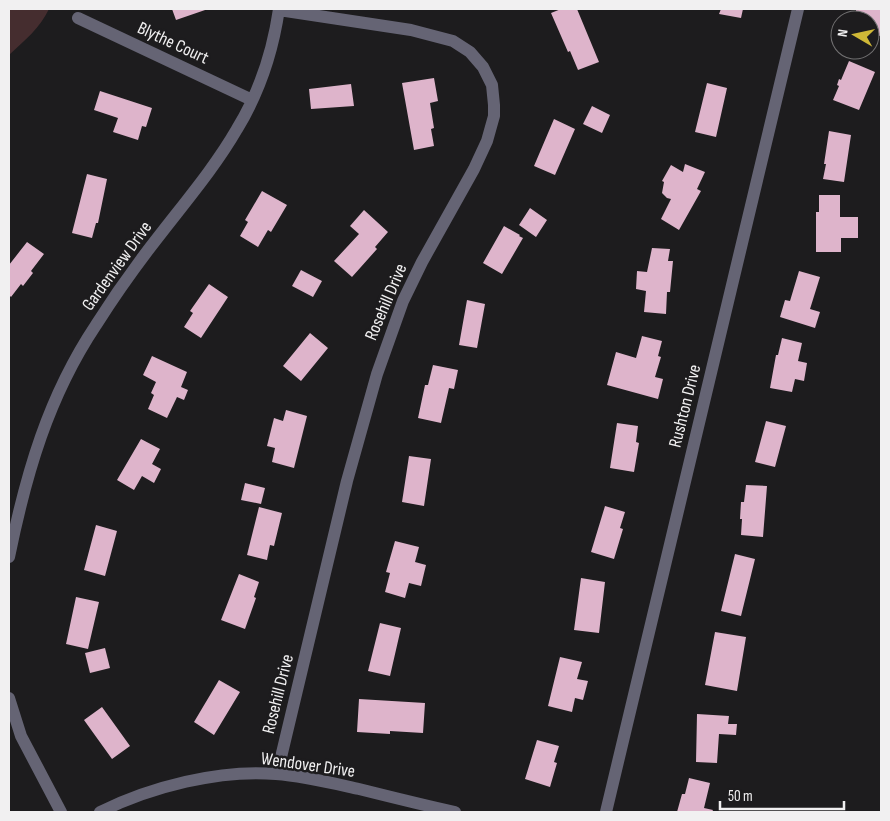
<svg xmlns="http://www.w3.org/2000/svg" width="890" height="821" font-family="'Sofia Sans Condensed',sans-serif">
<rect width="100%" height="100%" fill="#1d1c1e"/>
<path fill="#452d2f" d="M9 9H49C40 28 24 41 9 55Z"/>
<path fill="#deb4cb" d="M172 9H208L176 20Z
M561 9H577L599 62 578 70 570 51 568 52 551 13Z
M721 9H743L741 18 719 14Z
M856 9H881V36L870 34V20H850L851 13 856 14Z
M849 61 875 72 859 110 833 100 839 86 837 85 839 79 841 80Z
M434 78 438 101 430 103 434 128 431 129 434 146 414 150 402 83Z
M707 83 727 88 716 137 695 132Z
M351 84 354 106 311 109 309 89Z
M100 91 152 108 146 127 142 126 138 140 113 132 118 118 94 110Z
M592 106 610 115 602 133 583 124Z
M554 119 575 129 555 175 534 166Z
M829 131 851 135 844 182 823 179 826 164H824Z
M685 164 705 172 697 189 701 191 679 230 661 219 671 199 667 198 662 193 664 182 662 181 671 165 683 172Z
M87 174 107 179 98 223H96L92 238 72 233Z
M262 191 287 205 271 232 268 230 258 247 240 236 248 222 245 220Z
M819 195H840V217H858V238H841V252H816V212H819Z
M530 208 547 220 536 237 519 225Z
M364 210 388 232 375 247 377 249 352 277 334 261 359 234 350 226Z
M504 226 520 235 519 236 523 238 502 274 483 263Z
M27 242 44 254 31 271 33 273 23 286 21 284 11 297 9 295V265Z
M652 248 670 249 668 261H673L670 292H667L666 314 644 312 646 291 636 289 637 271 647 272Z
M301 270 322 281 313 297 292 286Z
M799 271 820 277 810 309 820 312 815 328 780 317 785 300 790 301Z
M209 284 228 297 201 338 184 327 193 313 190 311Z
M467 300 485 304 477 348 459 345Z
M310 333 328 348 301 381 283 366Z
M642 336 662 341 658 356 661 357 655 377 663 379 658 399 607 385 616 352 636 358Z
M782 338 802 343 798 361 807 363 804 381 795 379 792 392 770 388 776 355H778Z
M152 356 187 372 181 387 188 390 184 400 177 397 167 418 148 409 154 395 151 393 156 382 143 375Z
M433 365 458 370 454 389 449 388 441 423 418 418 425 385H428Z
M286 410 307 416 294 468 272 462 275 448 267 446 274 418 283 421Z
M766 421 786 426 775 467 755 462Z
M617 423 638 426 636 442 639 443 634 472 610 468Z
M141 439 160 449 152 464 161 469 154 483 142 476 134 490 117 480Z
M409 456 431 459 424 506 402 502Z
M245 483 265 488 261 504 241 500Z
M746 485 767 486 763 537 741 535 742 519H740L741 502H744Z
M605 506 625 512 620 528 623 529 614 559 591 552Z
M259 507 282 513 274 546 270 545 267 560 247 555Z
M96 525 117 531 105 576 84 570Z
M395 541 419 547 415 562 426 565 421 586 409 583 405 598 385 592 390 573 386 572Z
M735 554 755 559 741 616 721 611Z
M239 574 259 582 254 597 256 598 245 629 221 620Z
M581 578 605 582 599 633 574 630Z
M76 597 99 602 88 649 66 644Z
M380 623 401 628 390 676 368 671Z
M715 632 746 637 737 691 705 685Z
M105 648 110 668 90 673 85 653Z
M560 657 582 662 577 679 588 681 583 700 575 698 572 712 548 706Z
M219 680 240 692 214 735 194 722Z
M359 699 425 703 423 733 390 731V734L357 732Z
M102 707 130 746 112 759 84 720Z
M697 714 729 716 728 724H737L736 735 719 734 717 763 696 762Z
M537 740 559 746 554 762 557 763 550 787 525 779Z
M689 778 710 783 704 808 713 810 712 812H677L682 794H685Z"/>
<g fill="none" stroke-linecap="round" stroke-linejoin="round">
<path stroke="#656474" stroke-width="12" d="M78 18 252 100
M9 557C26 474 48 397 96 325 115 295 137 264 159 236 186 201 215 167 237 129 259 93 273 50 279 9
M9 698 21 736 61 812
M277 774 347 481 377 374 403 301 422 262 474 169 487 141 494 116V105L492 85 483 67 470 52 453 41 411 30 279 10
M100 812C150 787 220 769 276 774 304 776 332 783 359 789 391 797 423 805 455 812
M606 812 798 9"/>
</g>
<g text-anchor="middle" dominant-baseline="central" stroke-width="5" stroke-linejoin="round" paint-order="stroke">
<g font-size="18" fill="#f1f0f1" stroke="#1d1c1e">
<text transform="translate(173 43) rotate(25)">Blythe Court</text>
<text transform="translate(117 266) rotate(-54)">Gardenview Drive</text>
<text transform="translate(386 302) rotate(-67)">Rosehill Drive</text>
<text transform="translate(685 406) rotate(-76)">Rushton Drive</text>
<text transform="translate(278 694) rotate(-76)">Rosehill Drive</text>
<text transform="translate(308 765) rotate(8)">Wendover Drive</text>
</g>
</g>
<rect width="890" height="821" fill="none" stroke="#f1f0f1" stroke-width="20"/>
<g transform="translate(855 35) rotate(279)"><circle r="24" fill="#1d1c1e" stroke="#727172"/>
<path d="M0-4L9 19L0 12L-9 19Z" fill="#cfb837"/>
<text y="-8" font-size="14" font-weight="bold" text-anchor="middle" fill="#f1f0f1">N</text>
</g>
<path d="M720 801v8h124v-8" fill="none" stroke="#f1f0f1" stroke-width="2.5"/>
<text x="728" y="801" font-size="15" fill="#f1f0f1" stroke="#1d1c1e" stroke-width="4" paint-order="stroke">50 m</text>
</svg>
